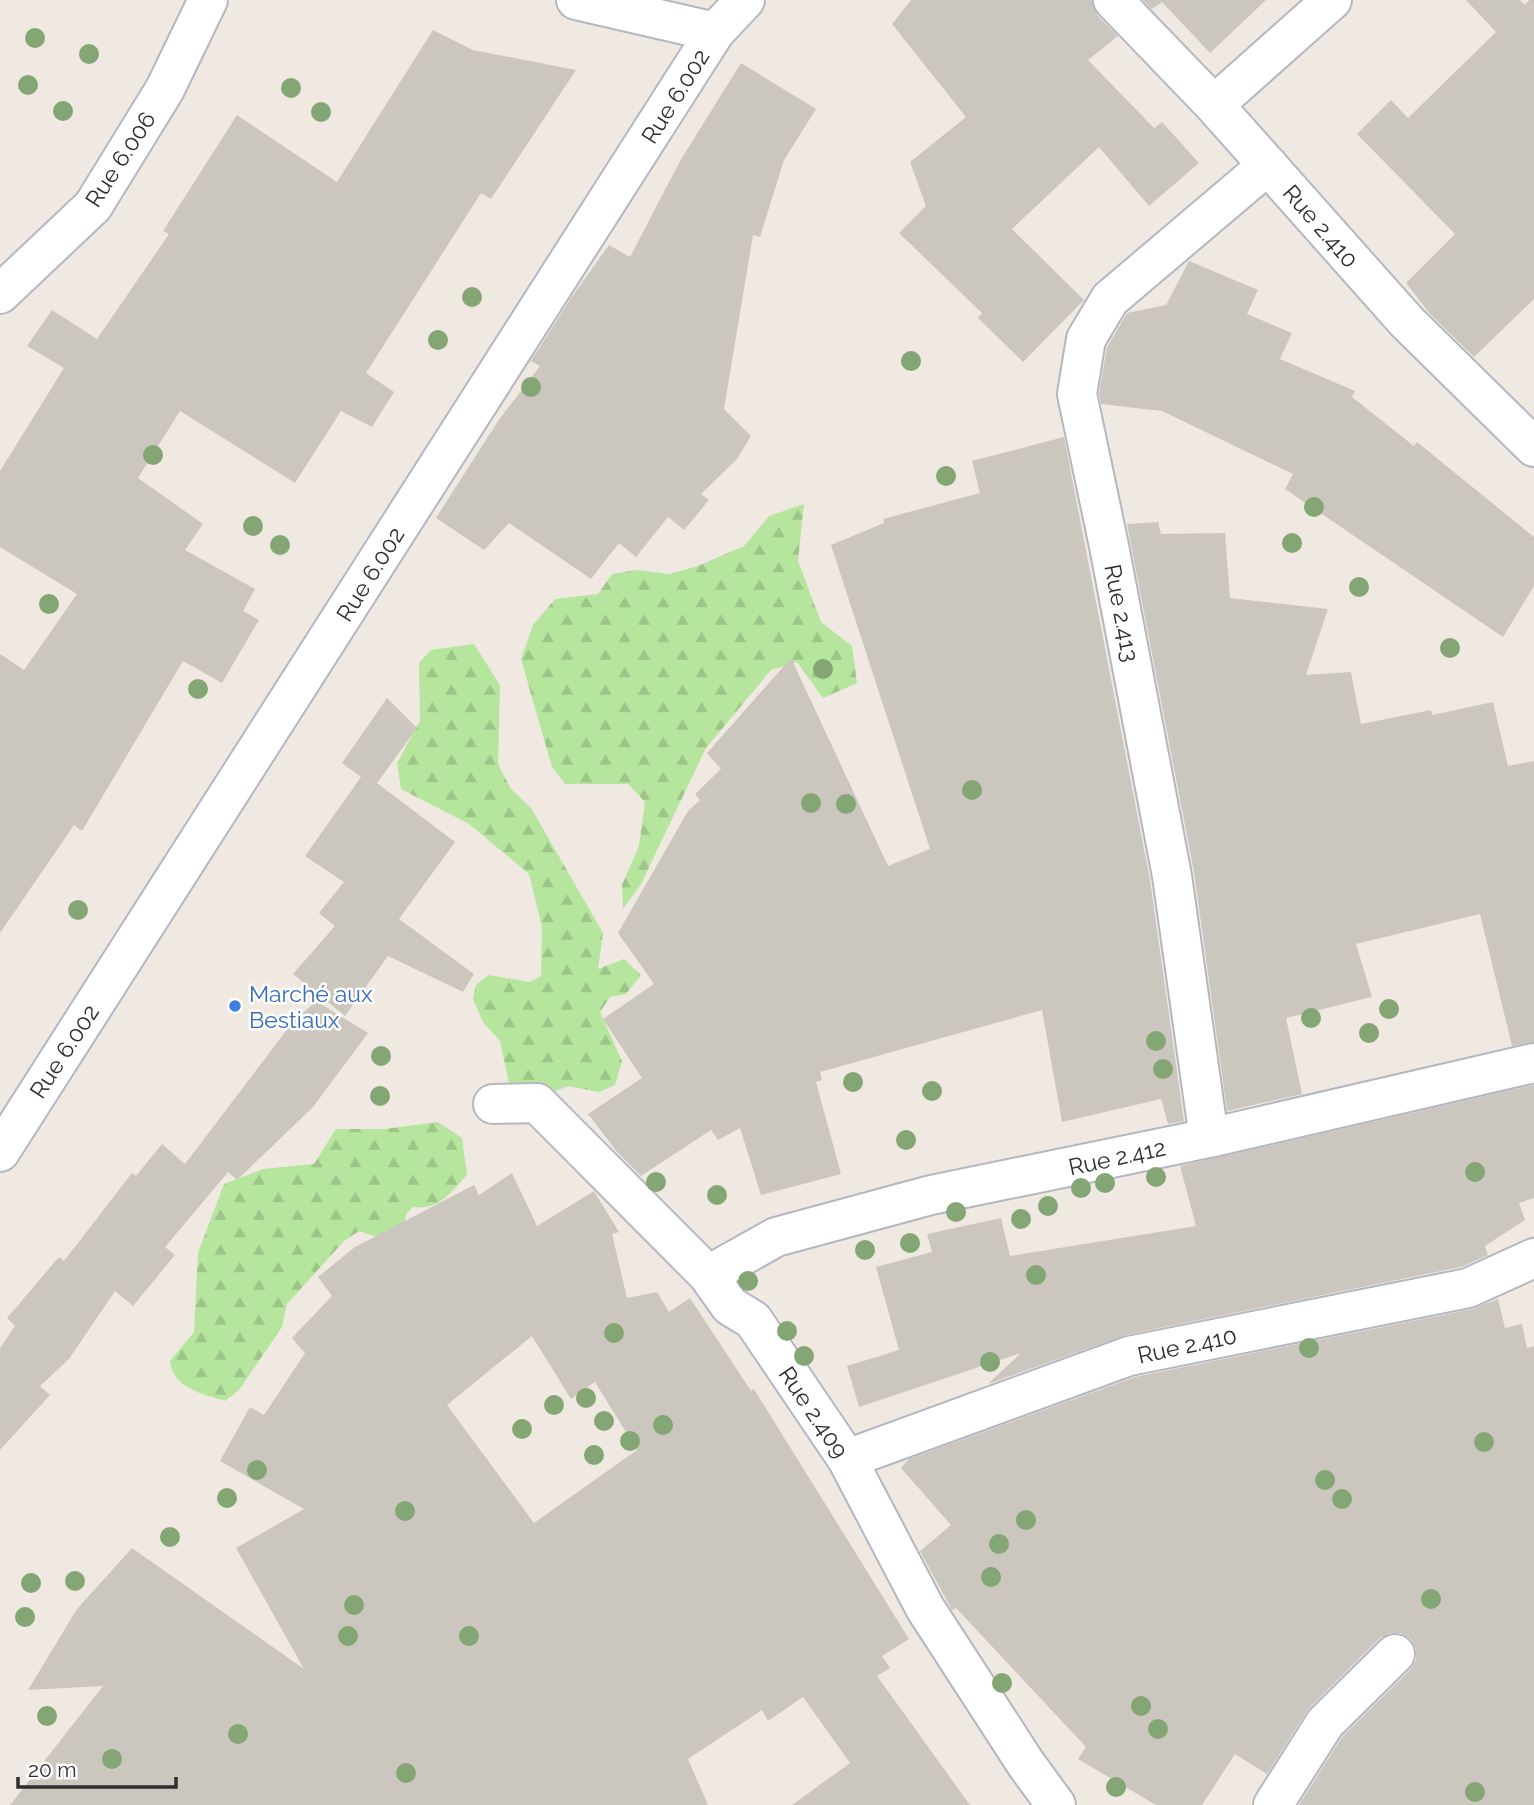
<svg xmlns="http://www.w3.org/2000/svg" width="1534" height="1805" font-family="Raleway,sans-serif">
<defs>
<pattern id="forest-firs" width="22" height="20" patternUnits="userSpaceOnUse" patternTransform="scale(1.75)"><rect width="22" height="20" fill="#b6e59e"/><path d="M5 1l3.5 6h-7zM16 11l3.5 6h-7z" fill="#9dc588"/></pattern>
</defs>
<rect width="100%" height="100%" fill="#efe9e1"/>
<path fill="url(#forest-firs)" d="M804 504 798 561 821 622 852 646 857 683 823 698 797 662 771 670 706 748 641 884 623 909 622 885 639 846 645 802 628 784H565L552 767 521 659 533 625 555 599 598 594 612 574 637 570 669 574 698 566 744 546 769 516Z
M474 644 500 685 498 764 511 789 531 808 603 933 598 969 624 959 641 975 626 994 610 997 600 1012 622 1061 615 1085 599 1092 568 1086 549 1094 510 1088 500 1041 483 1022 473 999 476 985 489 975 529 982 541 976 542 927 529 874 469 824 401 789 397 763 420 721 419 663 431 650Z
M438 1122 462 1138 467 1175C450 1193 440 1210 413 1207L406 1214 404 1233 383 1239 359 1231 344 1241 287 1304 282 1327 239 1390 225 1401C202 1394 173 1388 170 1361L194 1332 198 1253 224 1184 263 1169 314 1164 336 1129H385Z"/>
<path fill="#cbc7bf" fill-rule="evenodd" d="M911 0H1092L1097 15 1118 36 1088 60 1154 128 1162 122 1199 163 1149 206 1099 147 1012 229 1084 300 1023 362 978 318 982 313 899 233 926 206 910 162 966 117 892 24Z
M1143 0H1266L1210 53 1162 2 1152 9Z
M1466 0H1520L1525 5 1529 0H1534V299L1474 357 1430 314 1406 283 1455 234 1357 134 1391 100 1408 118 1496 32Z
M433 30 473 50 576 70 491 199 481 193 366 373 394 392 372 427 341 411 295 483 180 411 138 478 203 524 185 550 255 589 243 611 259 620 222 683 183 661 82 831 74 825 0 933V654L24 670 77 594 0 547V471L64 368 27 346 52 310 97 339 169 234 163 231 237 115 337 182Z
M741 63 816 109 784 160 760 237 753 235 724 409 751 436 737 459 701 494 709 500 684 530 668 517 636 557 619 543 591 579 509 523 484 550 436 518 498 421 540 366 531 361 571 298 609 245 630 257 680 161Z
M1189 261 1258 290 1247 314 1292 333 1280 359 1355 391 1352 397 1414 446 1417 442 1534 537V586L1503 637 1285 489 1293 474 1162 411 1101 404 1099 393 1107 347 1127 313 1166 305Z
M1064 437 1150 880 1184 1121 1168 1124 1161 1099 1062 1122 1042 1010 820 1072 822 1080 816 1082 841 1174 761 1195 740 1128 718 1140 711 1130 641 1176 618 1153 588 1114 642 1078 603 1019 654 984 618 933 688 811 700 800 695 794 721 769 707 753 791 658 888 866 930 849 831 545 884 523 883 519 980 493 972 461Z
M1158 522 1161 534 1225 533 1230 598 1328 609 1306 675 1351 672 1361 724 1431 710 1432 715 1493 702 1508 766 1534 761V1042L1512 1046 1480 914 1356 944 1372 997 1286 1018 1302 1094 1227 1111 1194 872 1127 524Z
M387 698 417 728 377 783 455 842 399 919 474 974 463 992 388 956 345 1016 293 974 335 926 319 913 344 882 305 856 361 777 342 763Z
M316 1001 368 1033 313 1107 237 1180 228 1172 165 1247 175 1255 133 1306 115 1291 69 1359 40 1386 50 1395 0 1450V1348L15 1326 7 1318 59 1257 64 1261 132 1173 136 1176 162 1144 185 1164 292 1023Z
M1534 1085V1198L1519 1203 1525 1220 1485 1246 1488 1255 1461 1267 1125 1335 988 1384 1021 1353 859 1407 847 1366 899 1350 876 1267 932 1252 927 1234 1001 1218 1010 1256 1196 1226 1180 1166Z
M512 1173 537 1226 594 1191 619 1232 612 1234 627 1298 657 1292 669 1312 690 1298 751 1391 754 1389 909 1639 882 1656 890 1668 877 1676 970 1805H792L850 1763 803 1697 768 1721 762 1710 688 1759 708 1805H10L103 1686 28 1690 77 1609 132 1548 304 1669 236 1548 304 1509 220 1461 250 1407 264 1415 305 1353 292 1338 332 1296 318 1277 355 1247 474 1185 479 1195ZM532 1336 571 1399 595 1382 637 1450 534 1523 447 1405Z
M1498 1299 1505 1328 1522 1324 1527 1348 1534 1346V1805H1299L1342 1737 1410 1670 1416 1660V1649L1411 1639 1401 1633H1390L1380 1638 1309 1708 1267 1774 1235 1754 1202 1805H1156L1078 1759 1086 1747 956 1608 952 1610 920 1551 951 1525 901 1468 909 1459 1135 1377 1472 1309Z"/>
<g fill="none" stroke-linecap="round" stroke-linejoin="round">
<g stroke="#b4b7c1" stroke-width="42">
<path id="street" d="M576 0 715 32
M1113 0 1214 105 1407 322 1534 447
M1214 105 1332 0
M0 294 93 206 165 89 208 0
M493 1104 537 1103 708 1275 730 1306 753 1320 847 1459 925 1608 1026 1764 1056 1805
M1209 1138 1172 876 1109 546 1077 394 1086 339 1110 299 1268 165
M0 1152 715 32 745 0
M708 1275 776 1237 931 1195 1209 1138 1534 1063
M847 1459 1129 1356 1468 1288 1534 1258
M1273 1805 1325 1723 1395 1654"/>
</g>
<use href="#street" stroke="#fff" stroke-width="38"/>
</g>
<g fill="#84a574">
<circle cx="35" cy="38" r="10"/>
<circle cx="89" cy="54" r="10"/>
<circle cx="28" cy="85" r="10"/>
<circle cx="291" cy="88" r="10"/>
<circle cx="63" cy="111" r="10"/>
<circle cx="321" cy="112" r="10"/>
<circle cx="472" cy="297" r="10"/>
<circle cx="438" cy="340" r="10"/>
<circle cx="911" cy="361" r="10"/>
<circle cx="531" cy="387" r="10"/>
<circle cx="153" cy="455" r="10"/>
<circle cx="946" cy="476" r="10"/>
<circle cx="1314" cy="507" r="10"/>
<circle cx="253" cy="526" r="10"/>
<circle cx="1292" cy="543" r="10"/>
<circle cx="280" cy="545" r="10"/>
<circle cx="1359" cy="587" r="10"/>
<circle cx="49" cy="604" r="10"/>
<circle cx="1450" cy="648" r="10"/>
<circle cx="823" cy="669" r="10"/>
<circle cx="198" cy="689" r="10"/>
<circle cx="972" cy="790" r="10"/>
<circle cx="811" cy="803" r="10"/>
<circle cx="846" cy="804" r="10"/>
<circle cx="78" cy="910" r="10"/>
<circle cx="1389" cy="1009" r="10"/>
<circle cx="1311" cy="1018" r="10"/>
<circle cx="1369" cy="1033" r="10"/>
<circle cx="1156" cy="1041" r="10"/>
<circle cx="381" cy="1056" r="10"/>
<circle cx="1163" cy="1069" r="10"/>
<circle cx="853" cy="1082" r="10"/>
<circle cx="932" cy="1091" r="10"/>
<circle cx="380" cy="1096" r="10"/>
<circle cx="906" cy="1140" r="10"/>
<circle cx="1475" cy="1172" r="10"/>
<circle cx="1156" cy="1177" r="10"/>
<circle cx="656" cy="1182" r="10"/>
<circle cx="1105" cy="1183" r="10"/>
<circle cx="1081" cy="1188" r="10"/>
<circle cx="717" cy="1195" r="10"/>
<circle cx="1048" cy="1206" r="10"/>
<circle cx="956" cy="1212" r="10"/>
<circle cx="1021" cy="1219" r="10"/>
<circle cx="910" cy="1243" r="10"/>
<circle cx="865" cy="1250" r="10"/>
<circle cx="1036" cy="1275" r="10"/>
<circle cx="748" cy="1281" r="10"/>
<circle cx="787" cy="1331" r="10"/>
<circle cx="614" cy="1333" r="10"/>
<circle cx="1309" cy="1348" r="10"/>
<circle cx="804" cy="1356" r="10"/>
<circle cx="990" cy="1362" r="10"/>
<circle cx="586" cy="1398" r="10"/>
<circle cx="554" cy="1405" r="10"/>
<circle cx="604" cy="1421" r="10"/>
<circle cx="663" cy="1425" r="10"/>
<circle cx="522" cy="1429" r="10"/>
<circle cx="630" cy="1441" r="10"/>
<circle cx="1484" cy="1442" r="10"/>
<circle cx="594" cy="1455" r="10"/>
<circle cx="257" cy="1470" r="10"/>
<circle cx="1325" cy="1480" r="10"/>
<circle cx="227" cy="1498" r="10"/>
<circle cx="1342" cy="1499" r="10"/>
<circle cx="405" cy="1511" r="10"/>
<circle cx="1026" cy="1520" r="10"/>
<circle cx="170" cy="1537" r="10"/>
<circle cx="999" cy="1544" r="10"/>
<circle cx="991" cy="1577" r="10"/>
<circle cx="75" cy="1581" r="10"/>
<circle cx="31" cy="1583" r="10"/>
<circle cx="1431" cy="1599" r="10"/>
<circle cx="354" cy="1605" r="10"/>
<circle cx="25" cy="1617" r="10"/>
<circle cx="348" cy="1636" r="10"/>
<circle cx="469" cy="1636" r="10"/>
<circle cx="1002" cy="1683" r="10"/>
<circle cx="1141" cy="1706" r="10"/>
<circle cx="47" cy="1716" r="10"/>
<circle cx="1158" cy="1729" r="10"/>
<circle cx="238" cy="1734" r="10"/>
<circle cx="112" cy="1759" r="10"/>
<circle cx="406" cy="1773" r="10"/>
<circle cx="1116" cy="1787" r="10"/>
<circle cx="1475" cy="1792" r="10"/>
</g>
<circle fill="#3f7fe0" stroke="#fff" stroke-width="2.5" cx="235" cy="1006" r="7"/>
<g text-anchor="middle" dominant-baseline="central" stroke-width="5" stroke-linejoin="round" paint-order="stroke">
<g font-size="23" fill="#2e2e2e" stroke="#fff">
<text transform="translate(675 96) rotate(-58)">Rue 6.002</text>
<text transform="translate(120 159) rotate(-57)">Rue 6.006</text>
<text transform="translate(1321 226) rotate(49)">Rue 2.410</text>
<text transform="translate(370 574) rotate(-58)">Rue 6.002</text>
<text transform="translate(1122 613) rotate(79)">Rue 2.413</text>
<text transform="translate(64 1051) rotate(-57)">Rue 6.002</text>
<text transform="translate(1117 1157) rotate(-12)">Rue 2.412</text>
<text transform="translate(1187 1345) rotate(-12)">Rue 2.410</text>
<text transform="translate(814 1412) rotate(56)">Rue 2.409</text>
</g>
<g font-size="23" fill="#366cbe" stroke="#fff" text-anchor="start">
<text x="249" y="993">Marché aux<tspan x="249" dy="26">Bestiaux</tspan></text>
</g>
</g>
<path d="M18 1777v10h158v-10" fill="none" stroke="#2e2e2e" stroke-width="3.5"/>
<text x="28" y="1777" font-size="21" fill="#2e2e2e" stroke="#ffffff" stroke-width="5" paint-order="stroke">20 m</text>
</svg>
